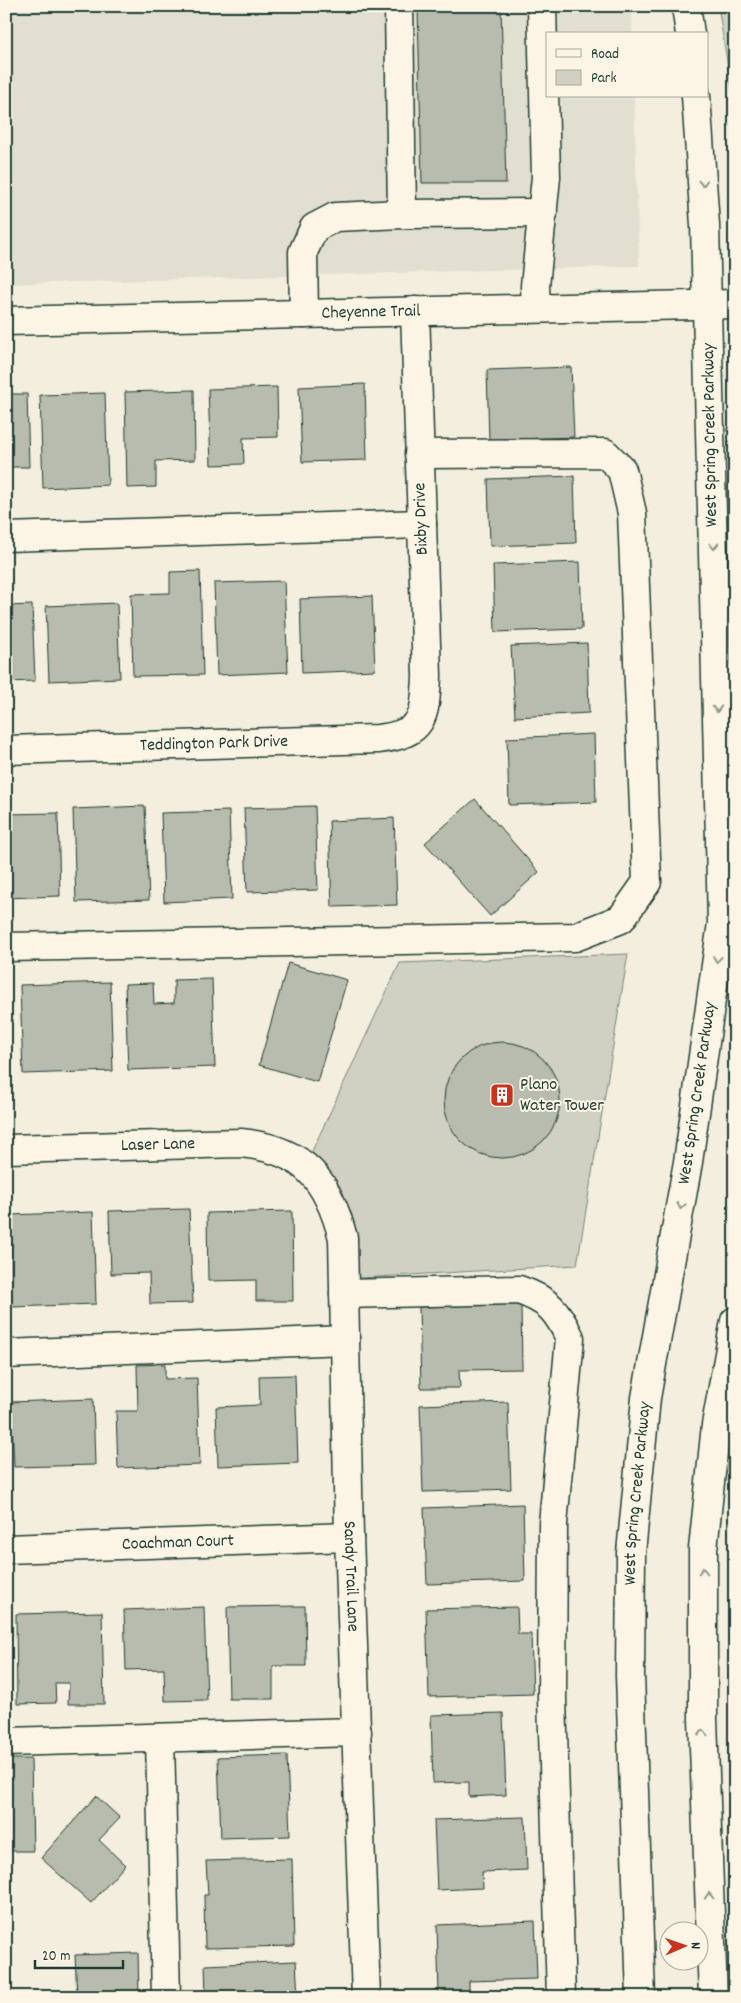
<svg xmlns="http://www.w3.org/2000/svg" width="741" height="2003" font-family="Dekko,sans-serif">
<rect width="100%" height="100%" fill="#f3eede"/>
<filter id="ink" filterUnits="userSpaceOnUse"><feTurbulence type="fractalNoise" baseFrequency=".02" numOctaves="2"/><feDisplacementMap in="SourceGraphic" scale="10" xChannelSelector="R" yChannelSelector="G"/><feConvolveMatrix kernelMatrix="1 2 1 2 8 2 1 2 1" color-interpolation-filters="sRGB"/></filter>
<g filter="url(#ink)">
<path fill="#e1dfd0" d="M6 6H631L632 34H547V96H634L639 266 6 284Z"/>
<path fill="#d0d1c2" stroke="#78877b" d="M718 6H735V111Z
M628 954 577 1265 344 1279 305 1166 400 963Z"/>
<path fill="#b8bcae" stroke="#1f3d34" d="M501 6 506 183H422L418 8Z
M571 367 574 437 489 440 487 370Z
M365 384 367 460 302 462 299 387Z
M277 387 278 437 243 438 244 464 211 465 208 389Z
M194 390 195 460 156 461V487L127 488 125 392Z
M105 393 108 485 43 488 40 395Z
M6 394H27L29 467H6Z
M574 476 576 543 490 546 488 479Z
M580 562 582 629 495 632 493 565Z
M200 571 203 675 133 676 131 594 170 593V572Z
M284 581 288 672 217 675 214 583Z
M372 596 375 670 302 673 300 599Z
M117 603 120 678 49 681 46 606Z
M32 605 35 681 6 682V606Z
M587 643 589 713 515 717 511 646Z
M594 734 596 802 509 805 507 738Z
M475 799 539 872 490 916 425 843Z
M145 806 149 900 76 902 73 809Z
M315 806 318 890 247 892 244 808Z
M229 811 232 899 164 902 161 813Z
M58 813 60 896 6 898V814Z
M394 818 397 905 332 907 329 821Z
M288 963 347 980 317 1082 259 1065Z
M212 979 215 1067 128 1070 125 984 153 983 154 1004 174 1003V980Z
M110 982 113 1071 23 1074 20 985Z
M6 1007 9 1074H6Z
M444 1100a58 58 0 1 1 116 0a58 58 0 1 1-116 0Z
M189 1209 193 1303 150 1304 149 1273 111 1274 109 1211Z
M292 1211 293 1301H256V1280L208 1281 207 1213Z
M93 1212 96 1304 12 1307 9 1215Z
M521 1304 522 1369 459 1370 460 1388H421L419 1307Z
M165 1364V1379L197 1378 200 1465 118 1468 116 1411H138L137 1365Z
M295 1375 298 1463 218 1466 216 1407 260 1405 259 1376Z
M93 1399 95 1465 14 1467 11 1402Z
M508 1402 511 1489 423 1492 420 1405Z
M523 1504 525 1581 427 1584 424 1508Z
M305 1606 306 1666H273V1699H229L227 1607Z
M204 1607 207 1700 165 1701 164 1669 126 1670 124 1610Z
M517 1607 518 1634H531L533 1694 429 1697 426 1609Z
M102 1612 104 1704H68L69 1683H55L56 1703 17 1704 16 1614Z
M503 1713 506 1795 469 1797V1782L433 1783 431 1715Z
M287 1755 290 1836 221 1838 218 1757Z
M6 1759H31L33 1851H6Z
M96 1796 120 1818 99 1840 125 1865 91 1903 41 1858Z
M525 1817 527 1870 482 1872 483 1888 437 1890 434 1820Z
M292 1859 294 1946 205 1948 204 1895H208L206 1861Z
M535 1921 537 1979 469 1981V1992L439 1994 437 1925Z
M138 1953 139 1997H77L75 1955Z
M296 1961 298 1997H193V1995L206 1994 205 1965Z"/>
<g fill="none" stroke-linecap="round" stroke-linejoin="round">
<g stroke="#1f3d34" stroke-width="31">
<g id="minor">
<path d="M399 6 402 214"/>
<path d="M536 308 535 286 546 177 542 6"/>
<path d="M304 314 303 252 314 228 335 217 402 214 543 213"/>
<path id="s1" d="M6 321 735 304"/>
<path d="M6 537 422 524"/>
<path id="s2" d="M6 750 378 739C424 734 425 717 427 676L415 311"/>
<path d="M6 947 575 937 621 919 647 882 632 513 622 470 605 453 419 454"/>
<path id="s3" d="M6 1149 241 1143C304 1149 328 1180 343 1238L349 1537 366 1997"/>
<path d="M344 1294 519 1290C548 1300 557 1310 570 1338L553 1524 552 1698 561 1997"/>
<path d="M6 1354 345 1340"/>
<path id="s4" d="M6 1549 349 1537"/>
<path d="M160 1738 166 1997"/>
<path d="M6 1742 357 1732"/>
</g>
</g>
<g stroke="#1f3d34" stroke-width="31">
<g id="major">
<path d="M686 6 690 34"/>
<path id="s5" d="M641 1997 630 1675 631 1553 646 1398 688 1162 722 923 705 225 696 96"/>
<path d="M713 1997 703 1719V1549L716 1425 735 1321"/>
</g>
</g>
<use href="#minor" stroke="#fcf5e5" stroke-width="28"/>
<use href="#major" stroke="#fcf5e5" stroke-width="28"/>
</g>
<defs><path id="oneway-chevron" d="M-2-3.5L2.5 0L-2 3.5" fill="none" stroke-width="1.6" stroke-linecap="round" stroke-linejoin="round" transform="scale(1.25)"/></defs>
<g stroke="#8e998c">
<use href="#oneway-chevron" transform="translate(703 183) rotate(87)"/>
<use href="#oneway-chevron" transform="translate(714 546) rotate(89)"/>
<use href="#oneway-chevron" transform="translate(717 709) rotate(89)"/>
<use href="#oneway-chevron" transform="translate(717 959) rotate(97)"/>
<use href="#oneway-chevron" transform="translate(681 1206) rotate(100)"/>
<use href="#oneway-chevron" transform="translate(703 1571) rotate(-90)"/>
<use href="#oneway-chevron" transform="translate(703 1733) rotate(-92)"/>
<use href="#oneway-chevron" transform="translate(709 1896) rotate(-92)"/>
</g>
</g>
<defs>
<g id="building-square" transform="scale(1.25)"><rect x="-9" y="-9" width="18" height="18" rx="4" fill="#c8321e" stroke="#fcf5e5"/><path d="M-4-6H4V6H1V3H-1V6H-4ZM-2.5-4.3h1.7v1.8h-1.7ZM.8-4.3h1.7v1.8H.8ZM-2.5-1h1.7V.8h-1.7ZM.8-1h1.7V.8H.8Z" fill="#fff"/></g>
</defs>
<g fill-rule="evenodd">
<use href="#building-square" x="502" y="1095"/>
</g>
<g text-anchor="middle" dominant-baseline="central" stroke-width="4" stroke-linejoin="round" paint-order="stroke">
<g font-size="18" fill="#1f3d34" stroke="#fcf5e5">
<text stroke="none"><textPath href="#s1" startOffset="365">Cheyenne Trail</textPath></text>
<text transform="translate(711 435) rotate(-91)">West Spring Creek Parkway</text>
<text transform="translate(422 519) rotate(-92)">Bixby Drive</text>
<text stroke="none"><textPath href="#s2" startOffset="208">Teddington Park Drive</textPath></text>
<text stroke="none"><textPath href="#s5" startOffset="909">West Spring Creek Parkway</textPath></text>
<text stroke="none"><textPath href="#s3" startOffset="152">Laser Lane</textPath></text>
<text stroke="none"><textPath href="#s5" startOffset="504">West Spring Creek Parkway</textPath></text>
<text stroke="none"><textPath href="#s4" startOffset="172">Coachman Court</textPath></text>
<text stroke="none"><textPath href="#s3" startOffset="725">Sandy Trail Lane</textPath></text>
</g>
<g font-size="18" fill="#1f3d34" stroke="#fcf5e5" text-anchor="start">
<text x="520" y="1085">Plano<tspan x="520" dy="21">Water Tower</tspan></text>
</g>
</g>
<rect width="741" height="2003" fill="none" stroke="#fcf5e5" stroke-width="25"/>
<rect x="12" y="12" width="716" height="1978" fill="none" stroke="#1f3d34" stroke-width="2" filter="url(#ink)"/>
<rect x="546" y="32" width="162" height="65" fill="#fcf5e5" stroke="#a4ab9e"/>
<rect x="556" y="49" width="25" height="8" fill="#fcf5e5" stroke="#a4ab9e"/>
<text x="591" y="58" font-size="15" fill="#1f3d34">Road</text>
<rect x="556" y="70" width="25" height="15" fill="#d0d1c2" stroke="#a4ab9e"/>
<text x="591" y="82" font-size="15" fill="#1f3d34">Park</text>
<g transform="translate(684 1946) rotate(88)"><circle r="24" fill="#fcf5e5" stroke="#a4ab9e"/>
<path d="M0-4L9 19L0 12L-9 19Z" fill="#c8321e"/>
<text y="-8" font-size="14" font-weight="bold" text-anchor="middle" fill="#1f3d34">N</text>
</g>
<path d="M35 1960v8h88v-8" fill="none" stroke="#1f3d34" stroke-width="2.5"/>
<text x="42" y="1960" font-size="15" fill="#1f3d34" stroke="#fcf5e5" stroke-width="4" paint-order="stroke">20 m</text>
</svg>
